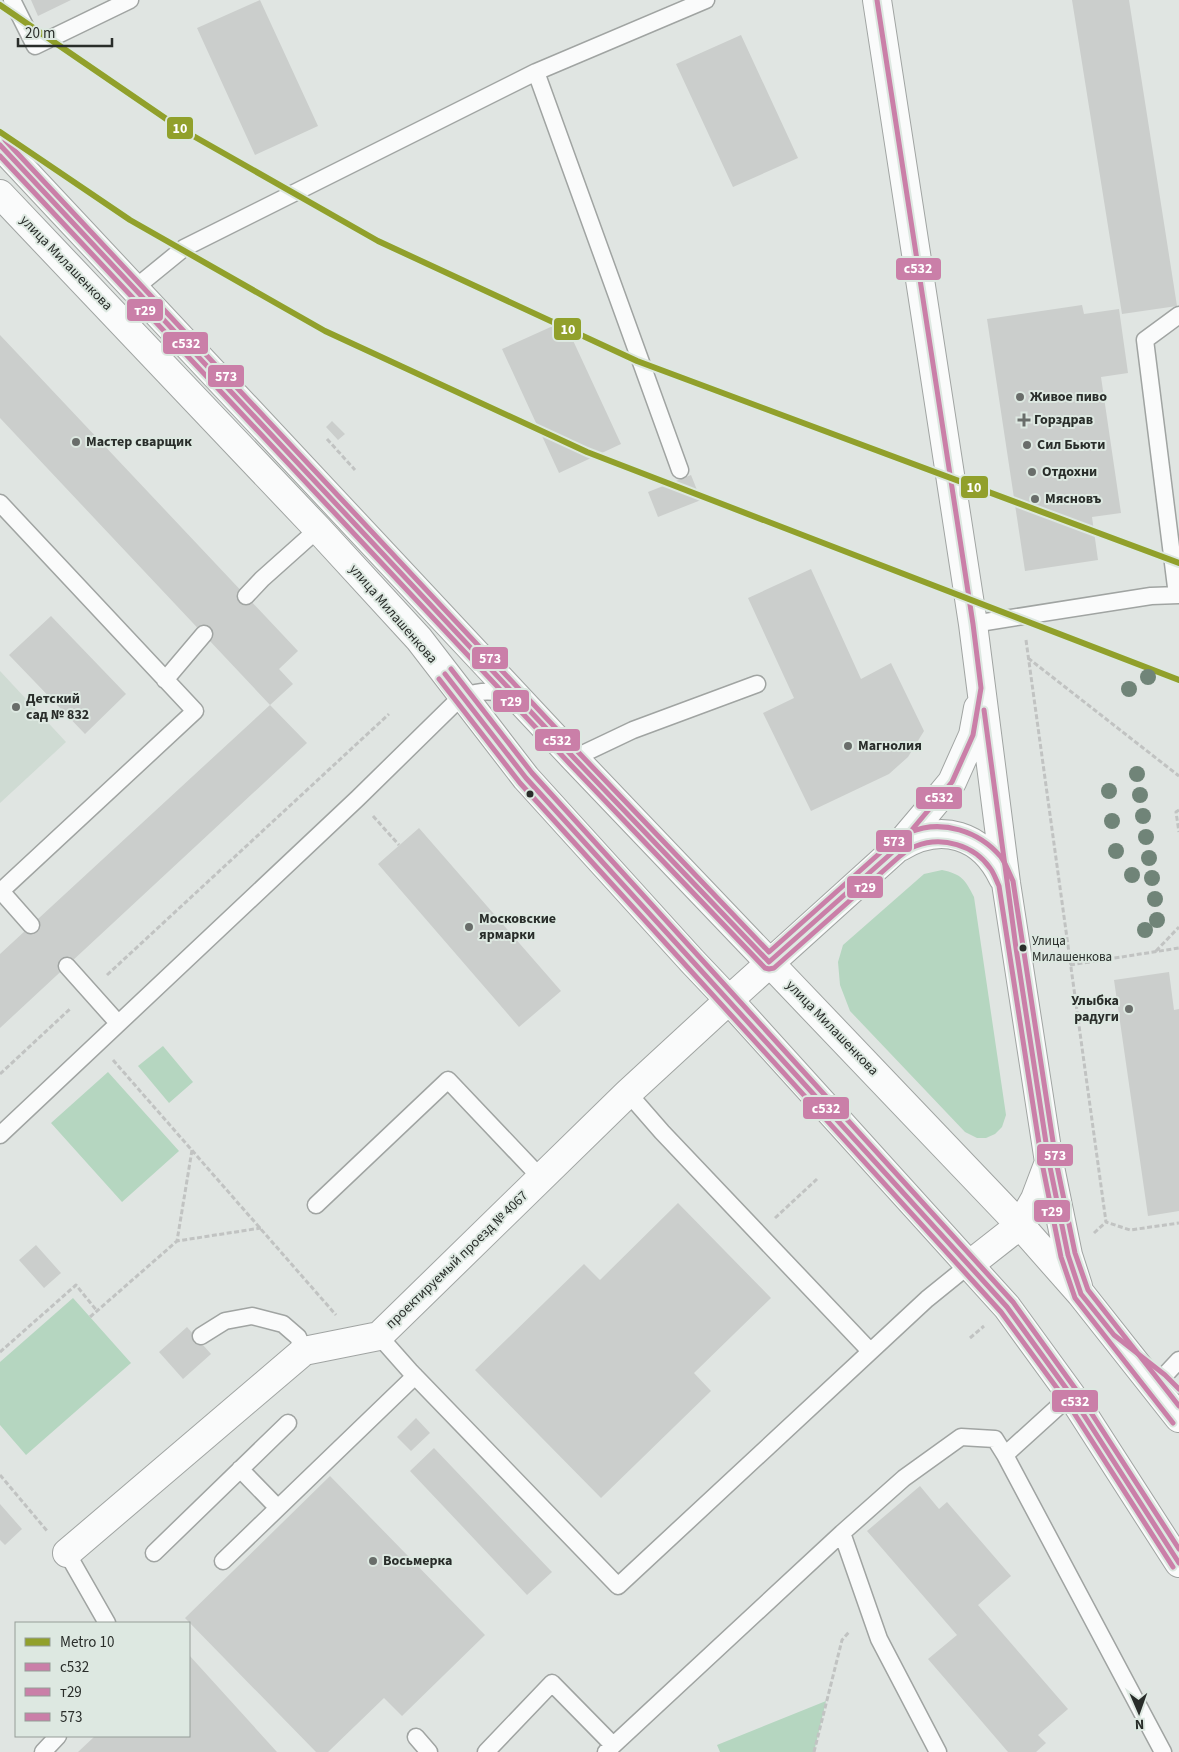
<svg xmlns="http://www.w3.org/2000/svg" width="1179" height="1752" font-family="'Source Sans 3',sans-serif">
<rect width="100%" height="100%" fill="#e0e5e2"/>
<path fill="#cfdbd3" d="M0 671 66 742 0 803Z"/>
<path fill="#b5d6c0" d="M942 870C961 874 965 879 974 897L1006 1115 1002 1127 995 1134 986 1138H977L965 1132 850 1011 840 985 838 962 843 945 924 874Z
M163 1046 193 1082 169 1103 138 1066Z
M108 1072 179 1151 122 1202 51 1123Z
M73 1298 131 1363 26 1455 0 1425V1362Z
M826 1701 814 1752H720L717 1745Z"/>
<path fill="#cbcecc" d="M31 0H71L38 16Z
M260 0 318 126 255 155 197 28Z
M1072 0H1129L1177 306 1122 314Z
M741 35 798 158 733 187 676 64Z
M1082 305 1084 314 1119 309 1128 373 1101 377 1121 513 1092 517 1098 560 1025 571 987 319Z
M564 321 621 444 559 473 502 349Z
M0 335 298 651 279 669 293 684 270 705 0 418Z
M332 421 345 434 338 440 326 427Z
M691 475 701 500 658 517 648 492Z
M811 569 861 679 891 663 924 731 908 757 889 774 811 811 763 713 794 698 748 598Z
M51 616 126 694 85 734 9 655Z
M270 705 307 743 0 1028V954Z
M419 828 561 991 519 1027 378 864Z
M1169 972 1174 1010 1179 1009V1211L1148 1216 1114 980Z
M678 1203 771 1298 694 1373 711 1391 601 1498 475 1370 584 1264 600 1280Z
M36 1245 61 1273 44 1288 19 1260Z
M187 1327 211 1354 183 1379 159 1352Z
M416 1418 430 1433 411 1451 397 1437Z
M434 1448 552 1572 527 1595 410 1471Z
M330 1476 485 1635 402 1716 384 1698 328 1752H316L185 1618Z
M920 1486 939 1509 947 1502 1011 1576 978 1605 1068 1709 1038 1735 1046 1743 1036 1752H1008L928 1659 957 1635 867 1531Z
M0 1504 22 1529 5 1545 0 1540Z
M189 1655 277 1752H78L95 1736H189Z"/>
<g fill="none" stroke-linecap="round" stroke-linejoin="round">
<g stroke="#a0a4a2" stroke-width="19">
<path id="lane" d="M12 0 35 46 130 0
M536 72 680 470
M135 288 184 248 536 72 706 0
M0 503 195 711 0 892
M1177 595 1145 340 1179 315
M246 596 262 579 318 529
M973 624 1151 596 1179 595
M165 680 204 634
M574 758 633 730 757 684
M1 891 31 925
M67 966 118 1023
M628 1093 662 1132 870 1351
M0 1135 358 798 462 696C480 691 494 689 512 697
M316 1205 448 1080 541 1178
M201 1336 225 1321 252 1316 283 1324 298 1337 304 1351
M379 1336 410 1371 618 1586 927 1299 969 1265
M1165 1375 1179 1360
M1071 1395 1005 1455 1163 1752
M240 1469 278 1508
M842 1533 904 1478 961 1437 995 1439 1005 1455
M67 1553 107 1623
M154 1553 288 1423
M223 1561 415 1376
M416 1737 429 1752
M43 1752 58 1736
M486 1752 552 1683 613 1745
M606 1752 842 1533 879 1639 938 1752"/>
</g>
<g stroke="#a0a4a2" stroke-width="30">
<path id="street" d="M67 1553 304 1351 379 1336 628 1093 729 1000"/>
</g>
<g stroke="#a0a4a2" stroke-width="30">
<path id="secondary" d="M877 0 973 624 1006 883 1049 1162 1068 1255 1078 1286
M0 145 574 758 1020 1225 1081 1294 1179 1418
M0 194 318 529 419 639 526 778 692 961 729 1000 1007 1307 1071 1395 1179 1563
M900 847C941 822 982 834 1003 878
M729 1000 895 850 928 811 952 782 973 735 978 708
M969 1265 1020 1225 1035 1199 1049 1162"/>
</g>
<path stroke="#c1c3c2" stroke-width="3" stroke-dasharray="5 2.5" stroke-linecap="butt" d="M327 439 355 470
M1026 640 1106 1222 1130 1230 1179 1223
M1028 658 1179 776
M1179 810 1176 812 1179 832
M373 816 399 845
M1156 951 1179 927
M1070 965 1179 948
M107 975 389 714
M113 1060 336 1315
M0 1074 71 1008
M192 1150 177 1241 261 1228
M775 1218 817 1179
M1094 1233 1106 1222
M90 1317 177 1241
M970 1338 984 1326
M0 1352 76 1285 97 1311
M0 1475 48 1532
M814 1752 842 1640 850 1631"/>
<use href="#lane" stroke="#fafbfb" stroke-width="16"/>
<use href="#street" stroke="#fafbfb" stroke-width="28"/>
<use href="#secondary" stroke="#fafbfb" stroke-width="28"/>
<g stroke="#dde8e1" stroke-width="9">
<path id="bus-1" d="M0 145 574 758 769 962 895 850 952 782 973 735 981 688 973 624 877 0
M445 674 526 778 1007 1307 1071 1395 1179 1563
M984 710 1016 948 1049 1162 1068 1255 1081 1294 1114 1335 1165 1375 1179 1389"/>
</g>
<g stroke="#dde8e1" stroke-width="9">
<path id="bus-2" d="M0 156 569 763 765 968 769 969 774 968 900 856C905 852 910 848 916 846 942 836 974 845 990 868 994 873 996 880 999 886L1042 1163 1061 1257 1075 1298 1173 1423
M439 679 520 783 1001 1312 1065 1399 1173 1567"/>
</g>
<g stroke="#dde8e1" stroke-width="9">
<path id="bus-3" d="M5 140 579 753 769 952 890 844C896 840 902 835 910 832 942 819 979 831 1001 857 1006 864 1009 873 1013 881L1056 1161 1075 1253 1088 1290 1179 1406
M451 669 532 773 1013 1302 1077 1391 1179 1549"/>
</g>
<use href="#bus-1" stroke="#ca7fa8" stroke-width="5"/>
<use href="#bus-2" stroke="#ca7fa8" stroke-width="5"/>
<use href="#bus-3" stroke="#ca7fa8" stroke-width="5"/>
<g stroke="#dde8e1" stroke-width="10">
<path id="metro-1" d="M0 5 181 129 378 241 637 361 1179 563
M0 132 130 220 325 331 587 452 1179 680"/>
</g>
<use href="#metro-1" stroke="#91a02b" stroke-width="6"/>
</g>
<g fill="#708478">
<circle cx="1148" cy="677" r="8"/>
<circle cx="1129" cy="689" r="8"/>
<circle cx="1137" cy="774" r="8"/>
<circle cx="1109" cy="791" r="8"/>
<circle cx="1140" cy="795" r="8"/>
<circle cx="1143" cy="816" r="8"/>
<circle cx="1112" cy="821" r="8"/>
<circle cx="1146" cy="837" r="8"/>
<circle cx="1116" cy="851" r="8"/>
<circle cx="1149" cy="858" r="8"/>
<circle cx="1132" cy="875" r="8"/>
<circle cx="1152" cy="878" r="8"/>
<circle cx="1155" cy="899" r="8"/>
<circle cx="1157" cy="920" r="8"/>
<circle cx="1145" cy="930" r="8"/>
</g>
<g fill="#696d6a" stroke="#dde8e1" stroke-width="2">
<circle cx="1020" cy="397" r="5"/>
<path d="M1021.5 412.5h5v5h5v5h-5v5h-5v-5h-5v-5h5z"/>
<circle cx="76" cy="442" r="5"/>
<circle cx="1027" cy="445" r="5"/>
<circle cx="1032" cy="472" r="5"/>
<circle cx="1035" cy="499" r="5"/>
<circle cx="16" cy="707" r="5"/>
<circle cx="848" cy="746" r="5"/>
<circle cx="469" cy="927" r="5"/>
<circle cx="1129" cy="1009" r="5"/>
<circle cx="373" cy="1561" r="5"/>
</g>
<g fill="#292d2a" stroke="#dde8e1" stroke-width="2">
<circle cx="530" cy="794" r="4.5"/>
<circle cx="1023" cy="948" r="4.5"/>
</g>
<g text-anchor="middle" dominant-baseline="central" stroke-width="4" stroke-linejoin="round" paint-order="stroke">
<g font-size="13" fill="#292d2a" stroke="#dde8e1" text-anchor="start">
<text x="1032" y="941">Улица<tspan x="1032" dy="16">Милашенкова</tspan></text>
</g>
<g font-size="14" fill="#292d2a" stroke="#dde8e1">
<text transform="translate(66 263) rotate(46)">улица Милашенкова</text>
<text transform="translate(393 614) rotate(49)">улица Милашенкова</text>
<text transform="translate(832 1028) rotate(46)">улица Милашенкова</text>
<text transform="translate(457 1260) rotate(-44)">проектируемый проезд № 4067</text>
</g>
<g font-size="14" font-weight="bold" fill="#292d2a" stroke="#dde8e1" text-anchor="start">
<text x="1030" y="397">Живое пиво</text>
<text x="1034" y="420">Горздрав</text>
<text x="86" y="442">Мастер сварщик</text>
<text x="1037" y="445">Сил Бьюти</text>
<text x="1042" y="472">Отдохни</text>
<text x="1045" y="499">Мясновъ</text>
<text x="26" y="699">Детский<tspan x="26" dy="16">сад № 832</tspan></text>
<text x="858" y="746">Магнолия</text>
<text x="479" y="919">Московские<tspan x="479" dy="16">ярмарки</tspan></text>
<text x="1119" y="1001" text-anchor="end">Улыбка<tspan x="1119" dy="16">радуги</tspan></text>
<text x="383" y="1561">Восьмерка</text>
</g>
</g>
<g stroke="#dde8e1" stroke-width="2">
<rect x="166" y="116" width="28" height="24" rx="5" fill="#91a02b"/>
<rect x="895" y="257" width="47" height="24" rx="5" fill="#ca7fa8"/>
<rect x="126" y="298" width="38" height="24" rx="5" fill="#ca7fa8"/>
<rect x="553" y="317" width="29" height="24" rx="5" fill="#91a02b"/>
<rect x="162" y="331" width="47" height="24" rx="5" fill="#ca7fa8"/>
<rect x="207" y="364" width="38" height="24" rx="5" fill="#ca7fa8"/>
<rect x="960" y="475" width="29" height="24" rx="5" fill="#91a02b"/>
<rect x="471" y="646" width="38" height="24" rx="5" fill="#ca7fa8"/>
<rect x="492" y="689" width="38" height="24" rx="5" fill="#ca7fa8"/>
<rect x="534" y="728" width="47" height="24" rx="5" fill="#ca7fa8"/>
<rect x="915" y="786" width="48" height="24" rx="5" fill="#ca7fa8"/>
<rect x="875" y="829" width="38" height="24" rx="5" fill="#ca7fa8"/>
<rect x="846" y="875" width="38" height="24" rx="5" fill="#ca7fa8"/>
<rect x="802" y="1096" width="48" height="24" rx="5" fill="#ca7fa8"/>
<rect x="1036" y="1143" width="38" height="24" rx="5" fill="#ca7fa8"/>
<rect x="1033" y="1199" width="38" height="24" rx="5" fill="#ca7fa8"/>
<rect x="1051" y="1389" width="48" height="24" rx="5" fill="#ca7fa8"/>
</g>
<g font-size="14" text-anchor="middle" font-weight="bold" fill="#fff">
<text x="180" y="133">10</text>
<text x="918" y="273">с532</text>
<text x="145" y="315">т29</text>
<text x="568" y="334">10</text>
<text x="186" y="348">с532</text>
<text x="226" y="381">573</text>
<text x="974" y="492">10</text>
<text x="490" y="663">573</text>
<text x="511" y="706">т29</text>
<text x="557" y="745">с532</text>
<text x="939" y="802">с532</text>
<text x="894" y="846">573</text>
<text x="865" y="892">т29</text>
<text x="826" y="1113">с532</text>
<text x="1055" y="1160">573</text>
<text x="1052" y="1216">т29</text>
<text x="1075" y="1406">с532</text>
</g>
<rect x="15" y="1622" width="175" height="115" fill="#dde8e1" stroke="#959d98"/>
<rect x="25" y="1638" width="25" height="8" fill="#91a02b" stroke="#959d98"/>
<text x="60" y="1647" font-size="15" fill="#292d2a">Metro 10</text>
<rect x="25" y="1663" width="25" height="8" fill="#ca7fa8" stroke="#959d98"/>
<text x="60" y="1672" font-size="15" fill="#292d2a">с532</text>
<rect x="25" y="1688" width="25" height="8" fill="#ca7fa8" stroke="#959d98"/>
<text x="60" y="1697" font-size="15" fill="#292d2a">т29</text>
<rect x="25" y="1713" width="25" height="8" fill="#ca7fa8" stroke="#959d98"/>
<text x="60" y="1722" font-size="15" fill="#292d2a">573</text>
<g transform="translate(1139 1712) rotate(178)" stroke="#dde8e1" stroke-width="4" paint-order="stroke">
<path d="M0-4L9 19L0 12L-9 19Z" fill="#292d2a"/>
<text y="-8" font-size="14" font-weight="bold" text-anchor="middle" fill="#292d2a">N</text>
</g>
<path d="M18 38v8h94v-8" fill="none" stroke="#292d2a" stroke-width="2.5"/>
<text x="25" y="38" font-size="15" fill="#292d2a" stroke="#dde8e1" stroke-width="4" paint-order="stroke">20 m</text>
</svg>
